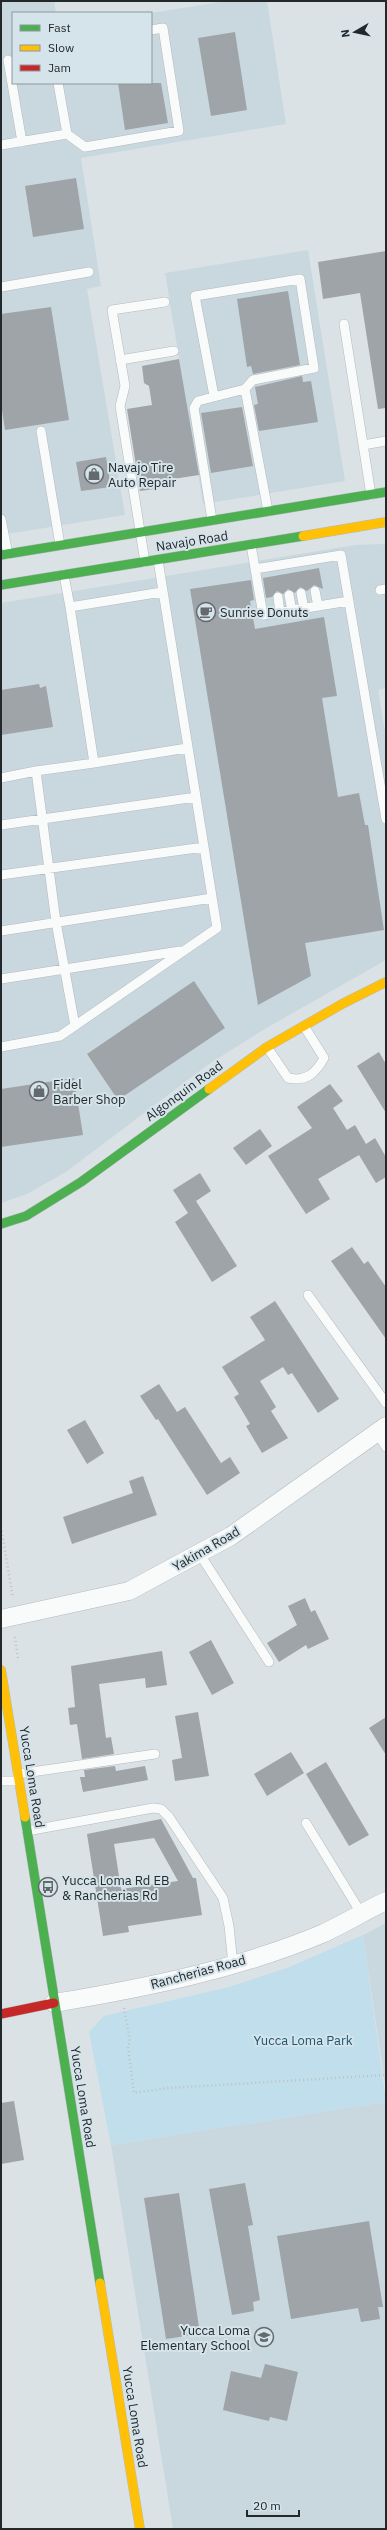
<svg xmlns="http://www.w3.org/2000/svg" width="387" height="2530" font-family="'IBM Plex Sans',sans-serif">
<rect width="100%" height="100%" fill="#dae2e5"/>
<path fill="#c9d8df" d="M1 1H54L56 13H13V83H151V13L226 1H267L286 124 81 158 101 286 87 289 125 515 1 535Z
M308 250 345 481 203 504 165 273Z
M386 544V688L378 690 386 737V960L263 1030 209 1064 66 1172 27 1194 1 1203V603L355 545Z
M386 1923V2091L363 1935Z
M386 2102V2529H173L111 2145Z"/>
<path fill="#c0deec" d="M363 1935 386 2102 111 2145 89 2032 104 2016 229 1987 287 1968Z"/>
<path fill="#9ea4a7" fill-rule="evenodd" d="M235 32 247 110 211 116 198 38Z
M118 83H161L168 123 125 130Z
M76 178 84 229 33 237 25 186Z
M386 251V408L378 409 360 293 323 299 318 262Z
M288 291 300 365 253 374 251 366 247 367 237 299Z
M51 307 69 420 5 430 1 403V314Z
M179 359 199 475 160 481 154 489 140 491 127 409 152 405 149 386 144 383 142 366Z
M302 376 303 382 311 381 318 422 259 431 254 405 258 404 255 387Z
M242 407 253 466 211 473 201 413Z
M106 457 111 487 81 491 76 462Z
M319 568 323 589 314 585 307 591 300 587 295 593 288 589 283 594 277 591 272 597 266 598 263 578Z
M251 580 254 600 250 601 255 629 324 617 337 696 322 698 338 797 359 793 365 825H368L384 930 305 943 311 976 258 1005 190 589Z
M39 684 40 688 46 686 53 727 1 735V690Z
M194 981 225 1028 118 1100 87 1054Z
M379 1052 386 1064V1113L357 1066Z
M74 1078 83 1135 1 1147V1089Z
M330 1084 343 1101 333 1108 347 1130 355 1125 366 1144 375 1138 386 1157V1177L376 1183 359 1155 318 1179 330 1199 306 1214 268 1156 312 1128 297 1107Z
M260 1129 272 1146 246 1165 233 1148Z
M200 1173 211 1191 196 1201 237 1266 212 1282 175 1222 188 1213 173 1190Z
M352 1247 364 1264 368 1261 386 1287V1339L331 1261Z
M275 1301 339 1399 318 1413 292 1373 288 1375 283 1367 260 1381 276 1407 271 1411 288 1438 262 1453 246 1426 250 1424 234 1397 239 1394 222 1367 265 1340 250 1317Z
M159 1384 177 1412 185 1407 221 1463 230 1457 240 1473 207 1495 158 1419 156 1420 140 1396Z
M85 1420 104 1453 87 1464 67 1430Z
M143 1476 157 1515 72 1544 63 1517 133 1493 129 1481Z
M305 1598 311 1612 315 1610 329 1639 308 1649 306 1645 279 1662 267 1643 297 1625 288 1606Z
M211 1640 234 1683 212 1695 189 1652Z
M162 1651 167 1685 146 1688 145 1678 99 1684 106 1738 111 1737 114 1754 82 1759 77 1724 70 1725 68 1708 75 1707 71 1666Z
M198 1712 209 1776 175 1781 172 1760 182 1758 175 1716Z
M386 1717V1755L369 1728Z
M291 1752 304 1773 267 1796 254 1774Z
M326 1762 369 1835 349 1846 306 1774Z
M115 1766 116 1771 145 1766 148 1780 83 1792 80 1777H85L84 1770Z
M161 1819 193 1878H196L202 1915 128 1926 129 1932 103 1936 87 1834ZM154 1838 178 1881 121 1889 114 1844Z
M14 2101 24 2160 1 2164V2103Z
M245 2183 253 2225 248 2226 260 2300 253 2302 254 2311 232 2315 209 2189Z
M179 2193 200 2334 166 2339 144 2198Z
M369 2221 383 2307H378L380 2319 361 2322 358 2308 291 2319 277 2236Z
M265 2364 298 2372 287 2421 270 2417 269 2421 223 2410 231 2371 261 2378Z"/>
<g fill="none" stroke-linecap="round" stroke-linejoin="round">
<g stroke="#b4b9bc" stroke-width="10">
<path id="lane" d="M8 60 22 142
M58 83 67 134
M1 145 67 134 85 147 179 131 163 28 151 30
M1 287 89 272
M344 324 371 495
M120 360 174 351
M214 396 195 296 300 279 314 368 253 380 245 389
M41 431 60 545
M363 445 386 441
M1 519 8 554
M212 520 194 408 198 401 245 389 268 511
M251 545 263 615 349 601
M145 562 120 406 125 386 112 310 165 302
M255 569 341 555 386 819
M64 575 70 607
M380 590 386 589
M315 591 318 606
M162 592 70 607 94 763 187 748
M301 593 304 609
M289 595 292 611
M278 597 280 613
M36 771 94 763
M1 778 36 771 56 922 75 1026
M1 825 196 797
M1 875 204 847
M1 931 212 898
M1 979 180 951
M1 1047 60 1036 217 928 158 560
M267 1047 288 1078C306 1082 316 1073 324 1058L304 1026
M308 1295 386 1403
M377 1433 386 1447
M199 1553 269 1662
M18 1774 155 1754
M1 1781H19
M306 1823 361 1913
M27 1831 153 1808 161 1809 169 1817 223 1898 229 1926 233 1965"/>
</g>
<g stroke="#b4b9bc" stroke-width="19">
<path id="street" d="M1 1619 129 1591 231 1536 386 1426
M54 2003C145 1988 239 1969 324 1933 345 1923 365 1911 386 1901"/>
</g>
<g stroke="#b4b9bc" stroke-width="10">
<path id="fast" d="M1 555 386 492
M1 585 303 536
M1 1224 26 1216 81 1182 209 1089
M25 1817 100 2283"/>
</g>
<g stroke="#b4b9bc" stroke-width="10">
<path id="slow" d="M303 536 386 522
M209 1089 267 1047 342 1004 386 982
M1 1670 25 1817
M100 2283 140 2529"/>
</g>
<g stroke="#b4b9bc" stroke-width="10">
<path id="jam" d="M1 2014 54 2003"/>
</g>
<path stroke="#bfc2c4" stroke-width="2.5" stroke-dasharray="1 3" stroke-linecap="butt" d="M1 1527 13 1598
M15 1637 18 1659
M124 2008 130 2041 128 2047 134 2093 168 2088 386 2075"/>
<use href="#lane" stroke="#f9fbfb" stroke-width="9"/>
<use href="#street" stroke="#f9fbfb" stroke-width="18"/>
<use href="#fast" stroke="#4caf50" stroke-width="9"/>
<use href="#slow" stroke="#ffc107" stroke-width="9"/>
<use href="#jam" stroke="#c62828" stroke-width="9"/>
</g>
<defs>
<g id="shop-ring" transform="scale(1)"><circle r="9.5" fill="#d5e3ea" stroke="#63696c" stroke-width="1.5"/><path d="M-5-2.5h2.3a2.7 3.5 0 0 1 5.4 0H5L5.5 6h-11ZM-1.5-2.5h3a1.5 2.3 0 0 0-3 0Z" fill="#63696c"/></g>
<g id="cafe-ring" transform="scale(1)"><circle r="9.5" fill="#d5e3ea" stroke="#63696c" stroke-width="1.5"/><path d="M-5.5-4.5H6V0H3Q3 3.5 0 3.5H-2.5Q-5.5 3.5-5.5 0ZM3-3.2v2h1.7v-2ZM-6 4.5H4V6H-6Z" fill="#63696c"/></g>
<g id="bus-ring" transform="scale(1)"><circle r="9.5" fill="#d5e3ea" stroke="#63696c" stroke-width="1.5"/><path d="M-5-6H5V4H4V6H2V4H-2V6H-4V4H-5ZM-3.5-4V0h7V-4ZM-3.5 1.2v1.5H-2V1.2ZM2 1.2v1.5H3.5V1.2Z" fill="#63696c"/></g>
<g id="school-ring" transform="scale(1)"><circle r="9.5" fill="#d5e3ea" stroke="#63696c" stroke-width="1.5"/><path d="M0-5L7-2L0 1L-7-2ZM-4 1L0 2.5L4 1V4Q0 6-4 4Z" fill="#63696c"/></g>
</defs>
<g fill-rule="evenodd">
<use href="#shop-ring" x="94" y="474"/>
<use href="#cafe-ring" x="206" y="612"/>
<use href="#shop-ring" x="39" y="1091"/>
<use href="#bus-ring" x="48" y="1887"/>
<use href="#school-ring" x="264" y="2337"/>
</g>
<g text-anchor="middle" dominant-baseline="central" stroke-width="4" stroke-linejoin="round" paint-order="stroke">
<g font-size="13" fill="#23282b" stroke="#d5e3ea" text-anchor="start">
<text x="108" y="467">Navajo Tire<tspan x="108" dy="15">Auto Repair</tspan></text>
<text x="220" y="612">Sunrise Donuts</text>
<text x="53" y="1084">Fidel<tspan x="53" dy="15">Barber Shop</tspan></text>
<text x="62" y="1880">Yucca Loma Rd EB<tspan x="62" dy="15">&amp; Rancherias Rd</tspan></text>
<text x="250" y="2330" text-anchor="end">Yucca Loma<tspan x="250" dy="15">Elementary School</tspan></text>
</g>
<g font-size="13" fill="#23282b" stroke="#d5e3ea">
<text transform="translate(192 541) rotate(-9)">Navajo Road</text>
<text transform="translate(184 1091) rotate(-36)">Algonquin Road</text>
<text transform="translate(206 1549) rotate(-30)">Yakima Road</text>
<text transform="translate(32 1777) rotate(81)">Yucca Loma Road</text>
<text transform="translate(198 1972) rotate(-15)">Rancherias Road</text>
<text transform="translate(83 2097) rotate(81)">Yucca Loma Road</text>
<text transform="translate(135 2417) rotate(81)">Yucca Loma Road</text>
</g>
<g font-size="13" fill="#1d5771" stroke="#d5e3ea">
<text x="303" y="2040">Yucca Loma Park</text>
</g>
</g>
<rect width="387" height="2530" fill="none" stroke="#23282b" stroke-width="4"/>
<rect x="12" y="12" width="140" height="72" fill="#d5e3ea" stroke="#8e989e"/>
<rect x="20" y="25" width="20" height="6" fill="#4caf50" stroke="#8e989e"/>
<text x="48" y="32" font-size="12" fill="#23282b">Fast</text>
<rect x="20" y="45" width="20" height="6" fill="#ffc107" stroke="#8e989e"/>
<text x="48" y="52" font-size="12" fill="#23282b">Slow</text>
<rect x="20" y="65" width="20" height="6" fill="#c62828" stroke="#8e989e"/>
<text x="48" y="72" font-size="12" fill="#23282b">Jam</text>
<g transform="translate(355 32) rotate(261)" stroke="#d5e3ea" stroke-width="3" paint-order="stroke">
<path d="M0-3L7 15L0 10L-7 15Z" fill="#23282b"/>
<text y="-6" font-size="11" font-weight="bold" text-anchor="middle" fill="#23282b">N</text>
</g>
<path d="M247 2510v6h52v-6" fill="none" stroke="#23282b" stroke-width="2"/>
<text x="253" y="2510" font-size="12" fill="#23282b" stroke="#d5e3ea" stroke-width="3" paint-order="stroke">20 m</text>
</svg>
